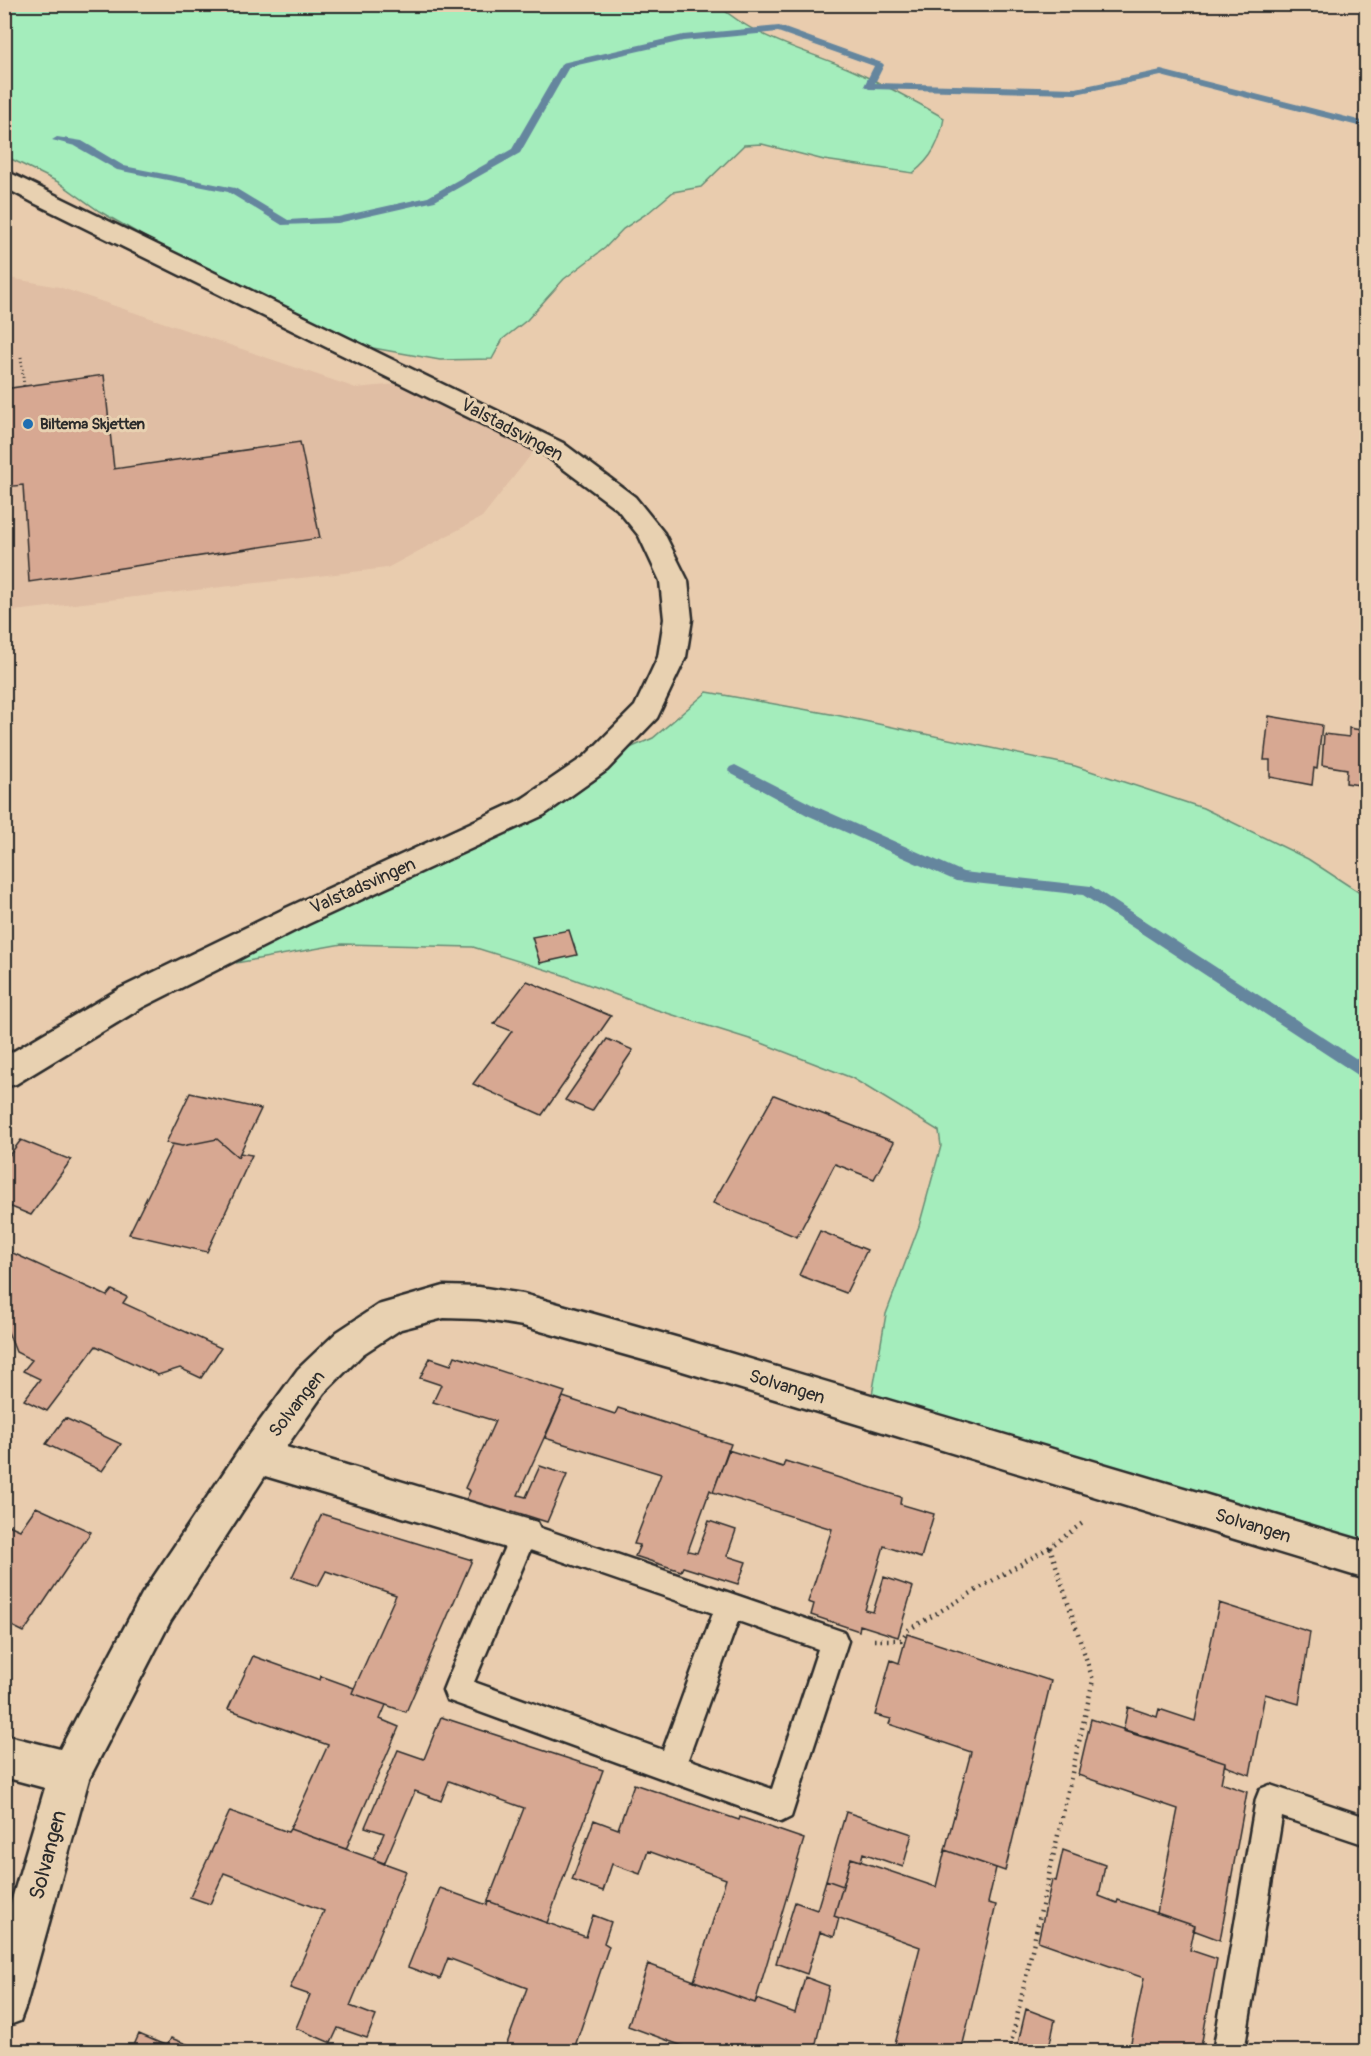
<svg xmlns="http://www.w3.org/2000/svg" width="1371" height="2056" font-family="Pangolin,sans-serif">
<rect width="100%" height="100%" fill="#e9ccae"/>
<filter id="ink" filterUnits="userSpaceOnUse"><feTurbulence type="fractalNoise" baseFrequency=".0167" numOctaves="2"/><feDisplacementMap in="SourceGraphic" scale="12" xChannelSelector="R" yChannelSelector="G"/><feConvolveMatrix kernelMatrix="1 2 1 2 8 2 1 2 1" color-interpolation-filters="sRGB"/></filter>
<g filter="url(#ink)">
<path fill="#e0bea4" d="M4 277 59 287 356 388 397 384 534 451 482 517 387 568 5 612Z"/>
<path fill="#a4edbc" stroke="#688c74" stroke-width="1.5" d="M4 5H718C755 39 809 51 854 71 885 85 915 101 944 118 940 142 932 158 913 173L824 160 762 144 744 145 701 187 673 192 649 212 623 229 605 248 564 279 527 320 503 339 492 359 440 360 373 348 315 323 150 240 99 211 58 182 5 156Z
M707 692 836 715 1075 766 1203 808 1308 859 1366 897V1568L870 1407 886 1314 919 1226 941 1146 939 1131 852 1078 759 1042 651 1008 563 975 473 947 342 944 236 963 451 832 553 781 653 738Z"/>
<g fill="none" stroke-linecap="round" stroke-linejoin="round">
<path fill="#65869e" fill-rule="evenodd" d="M779 26 882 63 884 65 875 83 1076 88 1161 70 1366 122V128L1161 76 1076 94 869 89 864 86 874 66 778 32 683 41 569 67 520 153 435 201 338 223 282 225 228 192 117 170 75 146 52 140 57 137 82 141 124 166 235 188 288 220 338 217 428 197 512 149 562 63 683 35Z
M735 765 817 807 963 872 1091 886 1366 1065V1079L1361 1077 1083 895 956 881 807 815 730 773 728 770 730 767Z"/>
</g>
<path fill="#d7a892" stroke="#2b2b2b" stroke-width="1.5" d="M104 375 114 469 300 442 320 538 29 582 23 485 4 487V389Z
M1269 716 1322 725 1317 769 1314 768 1312 785 1270 777V760H1264Z
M1349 728 1366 731V786L1346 783 1347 769 1322 765 1324 734 1349 737Z
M569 930 577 955 540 963 532 937Z
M527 981 611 1016 542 1115 473 1084 512 1031 494 1024Z
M607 1039 633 1050 592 1111 565 1100Z
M190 1093 261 1109 238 1157 217 1139 182 1146 166 1143Z
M774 1095 894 1142 874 1179 835 1164 797 1237 713 1203Z
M217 1139 238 1157 240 1153 252 1155 207 1252 129 1234 173 1144 182 1146Z
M21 1140 71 1160 31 1215 4 1204V1162Z
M820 1231 867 1250 846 1293 799 1275Z
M4 1249 107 1296 112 1290 127 1297 123 1303 221 1348 201 1378 180 1368 158 1375 96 1346 47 1411 24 1400 40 1379 23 1371 32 1360 16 1352 4 1322Z
M455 1356 565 1392 518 1495 526 1497 540 1466 567 1475 547 1522 512 1511 510 1515 466 1500 470 1491 465 1488 495 1421 433 1402 441 1385 420 1378 430 1358 451 1365Z
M563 1397 615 1414 618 1408 731 1444 713 1492 710 1490 688 1551 697 1553 709 1521 736 1530 727 1556 746 1562 738 1584 683 1567 681 1571 635 1556 640 1545 634 1544 661 1474 545 1438Z
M65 1418 121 1444 102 1471 46 1444Z
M728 1450 783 1467 785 1461 901 1497 900 1504 934 1514 921 1558 884 1546 865 1610 873 1612 884 1577 913 1587 898 1637 860 1625 859 1631 811 1615 814 1604 808 1602 832 1529 713 1492Z
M36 1507 91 1532 24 1632 4 1622V1523L20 1530Z
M322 1514 472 1560 406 1712 352 1693 396 1595 326 1571 318 1586 292 1577Z
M1219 1603 1310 1632 1299 1704 1265 1694 1250 1775 1225 1766V1762L1153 1738V1740L1123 1731 1128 1707 1157 1717 1159 1709 1195 1721Z
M907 1634 1051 1681 1005 1871 945 1850 971 1752 889 1724 891 1719 875 1715 891 1660 899 1663Z
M253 1656 320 1680 321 1676 354 1688 352 1693 386 1705 380 1719 399 1727 346 1849 290 1829 328 1745 228 1709Z
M441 1717 603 1770 547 1923 488 1901 524 1808 449 1781 441 1801 415 1791 384 1864 373 1859 384 1833 365 1827 398 1750 424 1759Z
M1091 1719 1225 1762 1221 1783 1247 1792 1220 1940 1193 1930 1195 1926 1157 1913 1178 1809 1078 1775Z
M634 1784 739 1820 740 1817 804 1839 755 2003 694 1981 726 1879 648 1851 640 1874 612 1864 603 1891 572 1880 594 1820 618 1829Z
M230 1811 288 1832 290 1829 406 1871 350 2006 376 2016 367 2038 338 2028 331 2043 296 2028 310 1995 290 1988 324 1911 224 1873 210 1904 190 1897Z
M846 1812 912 1834 903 1867 863 1853 861 1861 851 1858 843 1886 826 1880Z
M945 1850 996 1868 988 1903 996 1905 961 2052H893L920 1947 834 1916 851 1858 936 1887Z
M1063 1850 1105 1865 1099 1896 1117 1903 1118 1900 1195 1926 1190 1950 1217 1959 1200 2052H1129L1144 1978 1038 1941 1052 1880 1056 1881Z
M826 1880 843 1886 834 1916 839 1918 834 1937 820 1932 807 1974 776 1963 795 1902 817 1910Z
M440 1888 487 1905 488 1901 586 1937 593 1915 611 1922 604 1943 609 1946 573 2052H504L527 1988 448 1958 440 1979 408 1967Z
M648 1964 755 2003 757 1999 795 2013 805 1977 829 1986 814 2052H699L628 2026Z
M1026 2009 1055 2020 1048 2052H1016Z
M139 2034 167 2046 171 2038 207 2052H131Z"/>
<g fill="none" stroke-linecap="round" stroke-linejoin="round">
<g stroke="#2b2b2b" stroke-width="5">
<path id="lane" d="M523 1522 844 1632 848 1641 791 1817 781 1822 447 1700 443 1690 447 1680 514 1526ZM530 1550 713 1613 663 1750 474 1682ZM738 1621 818 1649 772 1789 688 1759Z
M1270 1785 1366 1817V1845L1282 1817 1244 2052H1213L1256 1799 1260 1789Z"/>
</g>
<g stroke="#2b2b2b" stroke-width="5">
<path id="street" d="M4 170 563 443 635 497 664 533 688 581 692 619 686 657 657 718 607 770 544 815 308 924 143 1007 16 1084 4 1087V1057L119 989 286 908 522 799 585 756 635 706 658 657 664 619 660 581 639 536 617 509 545 455 34 203 4 187Z
M444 1286 479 1287 523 1294 679 1338 1366 1542V1579L679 1370 523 1326 479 1319 444 1318 401 1329 363 1354 324 1393 286 1447 537 1522 543 1535 537 1548 523 1553 265 1476 170 1622 89 1779 26 2005 20 2021 4 2027V1926L45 1788 4 1777V1735L60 1749 142 1594 243 1444 298 1369 337 1332 378 1305Z"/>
</g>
<path stroke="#2b2b2b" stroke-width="3" stroke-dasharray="1 3" stroke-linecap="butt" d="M21 357 24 386"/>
<path stroke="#2b2b2b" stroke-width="4.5" stroke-dasharray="1.5 5" stroke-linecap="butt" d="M874 1640H901L908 1630 1050 1547
M1009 2052 1093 1680 1050 1547 1084 1522"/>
<use href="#lane" fill="#e8d1b1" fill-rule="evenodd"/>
<use href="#street" fill="#e8d1b1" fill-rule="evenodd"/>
</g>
</g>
<circle fill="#1f6fb2" stroke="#e8d1b1" stroke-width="2" cx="28" cy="424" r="6"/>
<g text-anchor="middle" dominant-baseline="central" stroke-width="6" stroke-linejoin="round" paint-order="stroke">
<g font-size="15" font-weight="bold" fill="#2b2b2b" stroke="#e8d1b1" text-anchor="start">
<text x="40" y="424">Biltema Skjetten</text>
</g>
<g font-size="18" fill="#2b2b2b" stroke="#e8d1b1">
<text transform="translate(512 430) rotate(28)">Valstadsvingen</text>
<text transform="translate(363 886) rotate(-24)">Valstadsvingen</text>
<text transform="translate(787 1387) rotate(17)">Solvangen</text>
<text transform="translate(297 1404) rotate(-52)">Solvangen</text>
<text transform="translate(1253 1526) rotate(17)">Solvangen</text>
</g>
<g font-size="21" fill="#2b2b2b" stroke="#e8d1b1">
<text transform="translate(48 1855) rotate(-75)">Solvangen</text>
</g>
</g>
<rect width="1371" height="2056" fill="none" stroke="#e8d1b1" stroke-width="24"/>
<rect x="12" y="12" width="1347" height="2032" fill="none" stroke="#2b2b2b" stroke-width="2" filter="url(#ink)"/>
</svg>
